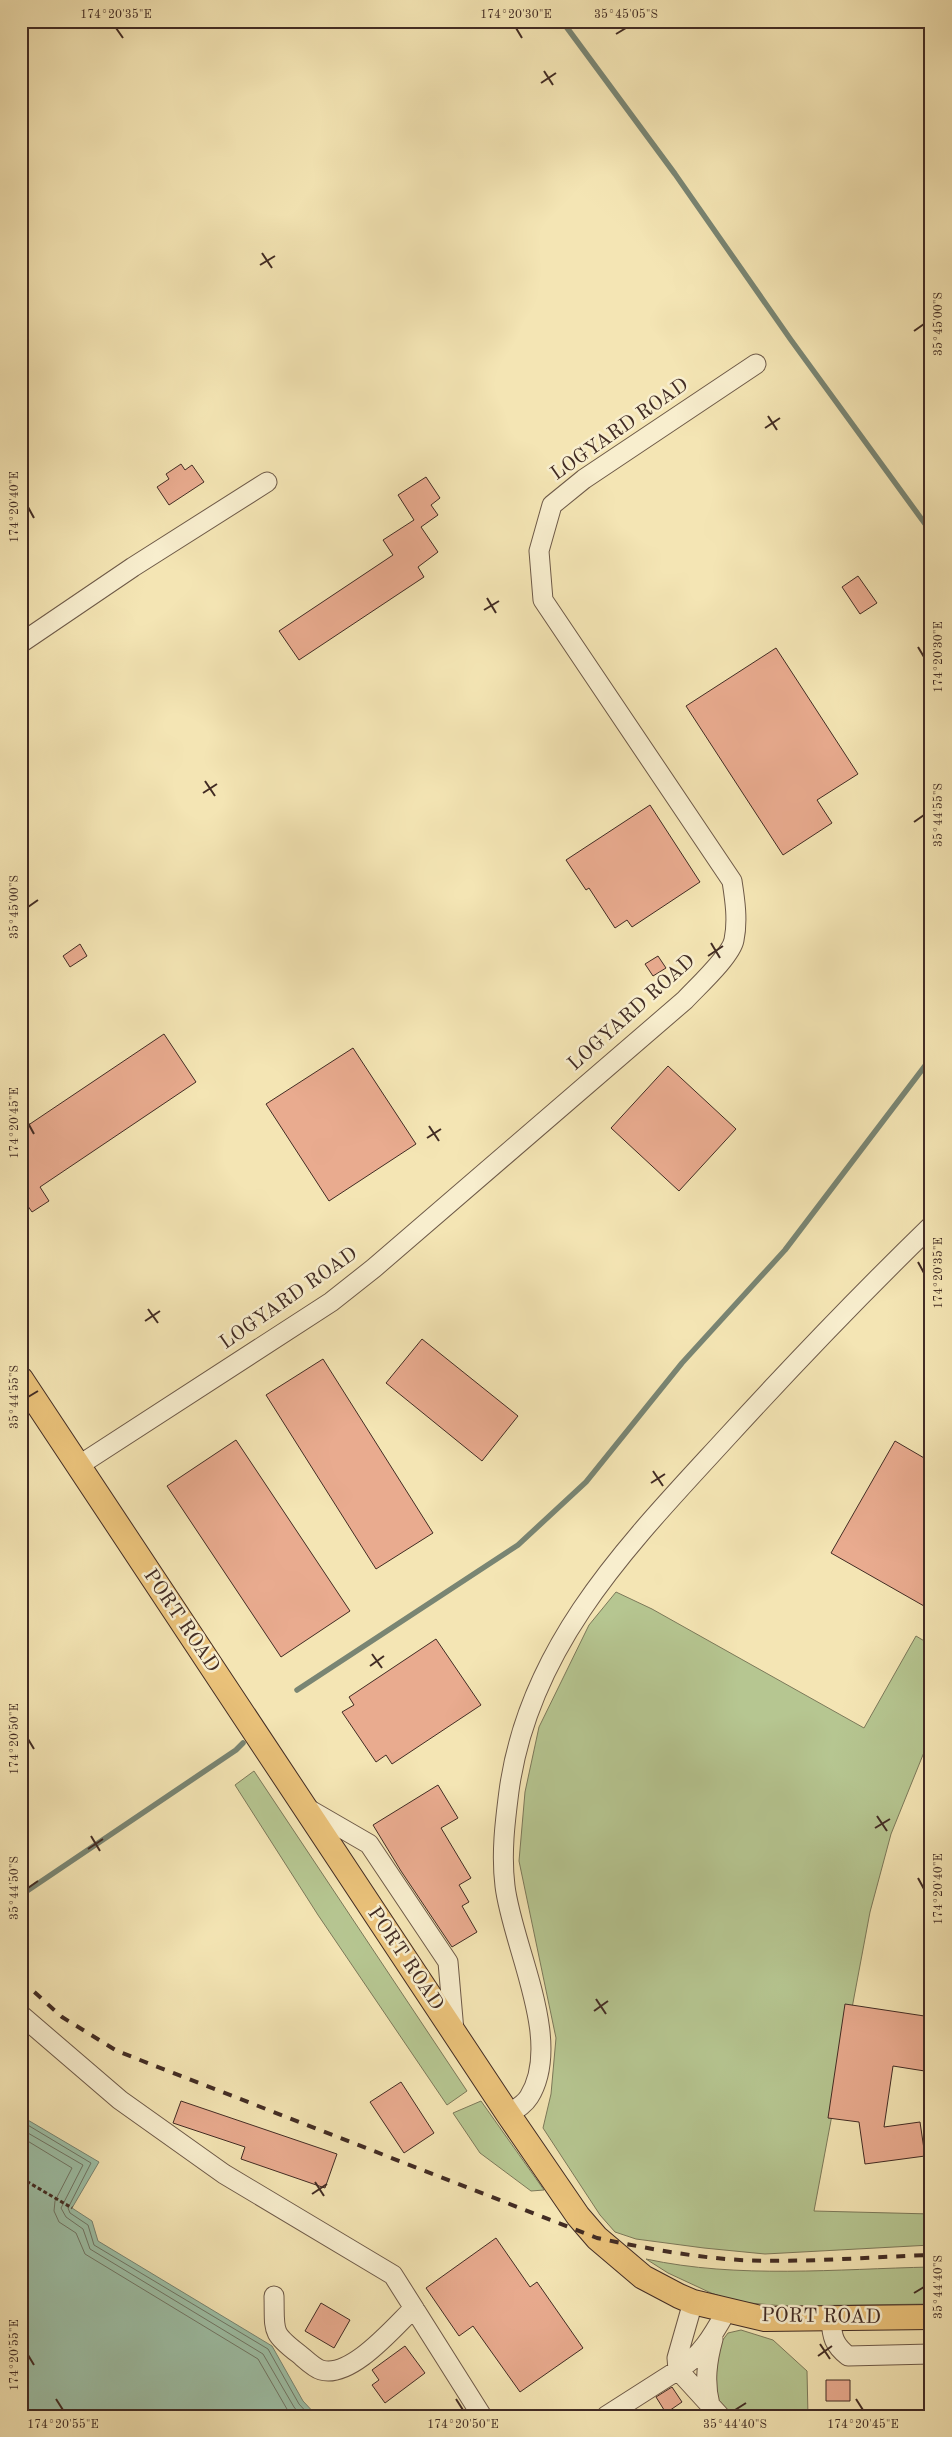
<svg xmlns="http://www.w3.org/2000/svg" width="952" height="2437" font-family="'Old Standard TT',serif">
<rect width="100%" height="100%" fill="#f4e5b4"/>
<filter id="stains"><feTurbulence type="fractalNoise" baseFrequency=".004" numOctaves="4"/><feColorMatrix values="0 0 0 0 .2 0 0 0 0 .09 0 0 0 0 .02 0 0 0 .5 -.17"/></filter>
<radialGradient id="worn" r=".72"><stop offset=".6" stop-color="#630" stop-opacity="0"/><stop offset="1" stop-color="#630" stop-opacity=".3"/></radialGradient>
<path fill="#b6c691" stroke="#7c795a" d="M616 1592 652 1609 864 1728 916 1636 931 1645V1735L891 1834 870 1912 814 2211 931 2214V2245L765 2254 704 2248 636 2239 615 2232 600 2215 543 2128 551 2094 556 2038 519 1861 525 1792 539 1727 589 1625Z
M254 1771 467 2091 447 2105 318 1915 235 1785Z
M481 2101 544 2190 531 2191 480 2153 453 2113Z
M646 2259C738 2279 837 2269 931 2267V2304L784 2306 738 2302 711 2293 668 2273Z
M741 2330 773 2340 807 2371 808 2416H734L714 2397 719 2345 728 2333Z"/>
<path fill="#9dc0a7" stroke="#798573" d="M21 2116 99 2162 72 2208 92 2221 98 2241 272 2346 303 2401 317 2416H21Z"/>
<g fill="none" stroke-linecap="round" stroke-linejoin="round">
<path stroke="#707666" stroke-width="1" d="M21 2121 91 2163 68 2208 70 2213 88 2225 94 2245 268 2349 299 2404 310 2416
M21 2129 83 2165 61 2208 66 2217 83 2229 90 2249 263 2354 294 2407 301 2416
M21 2137 72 2168 55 2201 54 2211 59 2222 76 2233 85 2254 258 2359 291 2416"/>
<path stroke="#798573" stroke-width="5.5" d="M562 21 675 174 791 340 931 532
M297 1690 518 1545 586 1482 682 1363 785 1250 931 1058
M21 1895 236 1750 243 1743"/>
</g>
<path fill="#e9ab8f" stroke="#422c24" d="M181 464 185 470 192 465 204 482 169 505 157 487 169 479 166 474Z
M426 477 440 498 431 505 438 515 421 527 438 552 418 567 424 577 299 660 279 631 393 555 383 540 414 520 398 495Z
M858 576 877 603 860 614 842 587Z
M776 648 858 774 817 800 832 823 783 855 686 706Z
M650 805 700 882 632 927 627 920 615 928 589 888 586 890 566 860Z
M80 944 87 956 70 967 63 956Z
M658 956 666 968 653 976 645 964Z
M164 1034 196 1082 40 1187 49 1201 32 1212 21 1196V1130Z
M353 1048 416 1144 329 1201 266 1104Z
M668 1066 736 1129 679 1191 611 1128Z
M422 1339 518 1416 482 1461 386 1383Z
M323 1359 433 1533 376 1569 266 1395Z
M236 1440 350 1611 281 1657 167 1486Z
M895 1441 931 1462V1610L831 1553Z
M436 1639 481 1705 392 1764 386 1755 376 1762 342 1712 354 1705 349 1697Z
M438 1785 458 1818 441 1828 471 1878 459 1885 469 1902 462 1906 477 1932 452 1947 401 1871 373 1825Z
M845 2004 931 2017V2072L893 2066 884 2127 920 2122 925 2156 865 2164 859 2122 828 2118Z
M401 2082 434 2133 404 2153 370 2102Z
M181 2101 337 2154 325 2188 241 2159 245 2147 173 2123Z
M496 2238 530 2287 537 2282 583 2348 520 2392 473 2326 459 2336 426 2288Z
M321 2303 350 2320 334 2348 305 2331Z
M405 2346 425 2373 385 2403 372 2385 379 2380 372 2370Z
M826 2380H850V2401H826Z
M672 2387 682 2402 666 2413 656 2397Z"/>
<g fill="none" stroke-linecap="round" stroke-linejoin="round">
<g stroke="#6e5a48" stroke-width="21">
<path id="minor" d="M21 643 133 567 267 482
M78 1466 331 1302 374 1268 685 1000C697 987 731 956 734 940 738 921 735 900 732 881L543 600 539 551 552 505 584 479 756 364
M305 1807 369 1844 448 1962 454 2031
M21 2015 120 2100 224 2174 393 2275 482 2416
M508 2114C516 2109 524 2105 529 2097 564 2041 512 1946 505 1886 501 1854 505 1822 509 1791 529 1643 632 1541 728 1436 794 1364 861 1294 931 1226
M274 2296C275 2331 270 2332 299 2354 305 2359 314 2368 321 2370 351 2379 394 2327 414 2308
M693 2302 677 2358 678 2370C701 2357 714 2333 727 2310
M831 2320C832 2337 834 2345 848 2356L931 2354
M710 2405C704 2382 707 2361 713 2339
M606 2416 678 2370 720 2416"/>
</g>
<g stroke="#422c24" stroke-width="26">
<path id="major" d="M21 1379 508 2114 578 2216 597 2238 643 2277 679 2296 693 2302 765 2319 931 2317"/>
</g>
<path stroke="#422c24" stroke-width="3" stroke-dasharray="4 2.5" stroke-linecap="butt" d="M21 2178 72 2208"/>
<use href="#minor" stroke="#f8eece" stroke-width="19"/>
<use href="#major" stroke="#eac27a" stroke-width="24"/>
<path stroke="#422c24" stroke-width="4" stroke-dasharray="9 9" stroke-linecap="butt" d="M21 1980 62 2017 117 2051 597 2238C645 2248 691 2257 740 2260 803 2263 868 2257 931 2255"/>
</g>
<path fill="none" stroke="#422c24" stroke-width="2" d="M116 28 123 38M516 28 522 38M616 34 626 28M544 71 553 85M541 83 556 73M262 253 272 268M260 265 275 256M914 331 924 324M768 416 777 430M765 428 780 418M28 507 34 518M487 598 496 613M484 610 499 601M918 647 924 657M205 781 215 796M203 793 217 784M914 822 924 815M28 907 38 900M711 943 720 958M708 956 723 946M28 1123 34 1134M429 1126 439 1141M427 1138 441 1129M918 1262 924 1273M148 1309 158 1323M145 1321 160 1311M28 1397 38 1391M653 1471 663 1486M651 1483 665 1474M372 1654 382 1668M370 1666 384 1656M28 1739 34 1749M877 1816 887 1831M875 1828 890 1819M91 1836 100 1851M88 1849 103 1839M918 1878 924 1889M28 1888 38 1881M596 1999 606 2014M594 2011 608 2001M315 2182 324 2196M312 2194 327 2184M914 2293 924 2287M820 2344 830 2359M28 2355 34 2365M818 2356 832 2346M56 2399 63 2410M456 2399 463 2410M856 2399 863 2410M735 2410 746 2403"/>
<g text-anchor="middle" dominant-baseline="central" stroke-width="5" stroke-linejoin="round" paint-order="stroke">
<g font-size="20" fill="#422c24" stroke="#f8eece">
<text transform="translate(620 430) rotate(-35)">LOGYARD ROAD</text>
<text transform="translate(632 1013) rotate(-42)">LOGYARD ROAD</text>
<text transform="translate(289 1299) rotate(-35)">LOGYARD ROAD</text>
<text transform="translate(181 1621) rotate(56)">PORT ROAD</text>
<text transform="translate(405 1959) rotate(56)">PORT ROAD</text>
<text transform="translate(821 2317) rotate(1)">PORT ROAD</text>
</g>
</g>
<rect width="952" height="2437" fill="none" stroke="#f4e5b4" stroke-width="55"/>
<rect x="28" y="28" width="896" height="2382" fill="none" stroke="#422c24" stroke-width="2"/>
<g font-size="12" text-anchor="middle" fill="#422c24">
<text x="116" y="18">174°20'35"E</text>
<text x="516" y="18">174°20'30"E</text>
<text x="626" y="18">35°45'05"S</text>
<text transform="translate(938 324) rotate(-90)" y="4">35°45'00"S</text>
<text transform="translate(14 507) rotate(-90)" y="4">174°20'40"E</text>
<text transform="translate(938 657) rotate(-90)" y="4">174°20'30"E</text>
<text transform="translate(938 815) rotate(-90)" y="4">35°44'55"S</text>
<text transform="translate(14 907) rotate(-90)" y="4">35°45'00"S</text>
<text transform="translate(14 1123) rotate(-90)" y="4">174°20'45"E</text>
<text transform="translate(938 1273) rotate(-90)" y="4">174°20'35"E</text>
<text transform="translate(14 1397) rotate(-90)" y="4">35°44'55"S</text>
<text transform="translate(14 1739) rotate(-90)" y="4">174°20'50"E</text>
<text transform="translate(14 1888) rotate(-90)" y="4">35°44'50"S</text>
<text transform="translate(938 1889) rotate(-90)" y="4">174°20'40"E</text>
<text transform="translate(938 2287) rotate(-90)" y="4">35°44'40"S</text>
<text transform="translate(14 2355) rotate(-90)" y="4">174°20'55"E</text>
<text x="63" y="2428">174°20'55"E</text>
<text x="463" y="2428">174°20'50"E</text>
<text x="735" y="2428">35°44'40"S</text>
<text x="863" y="2428">174°20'45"E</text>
</g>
<rect width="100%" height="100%" filter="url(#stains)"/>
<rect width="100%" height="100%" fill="url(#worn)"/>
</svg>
